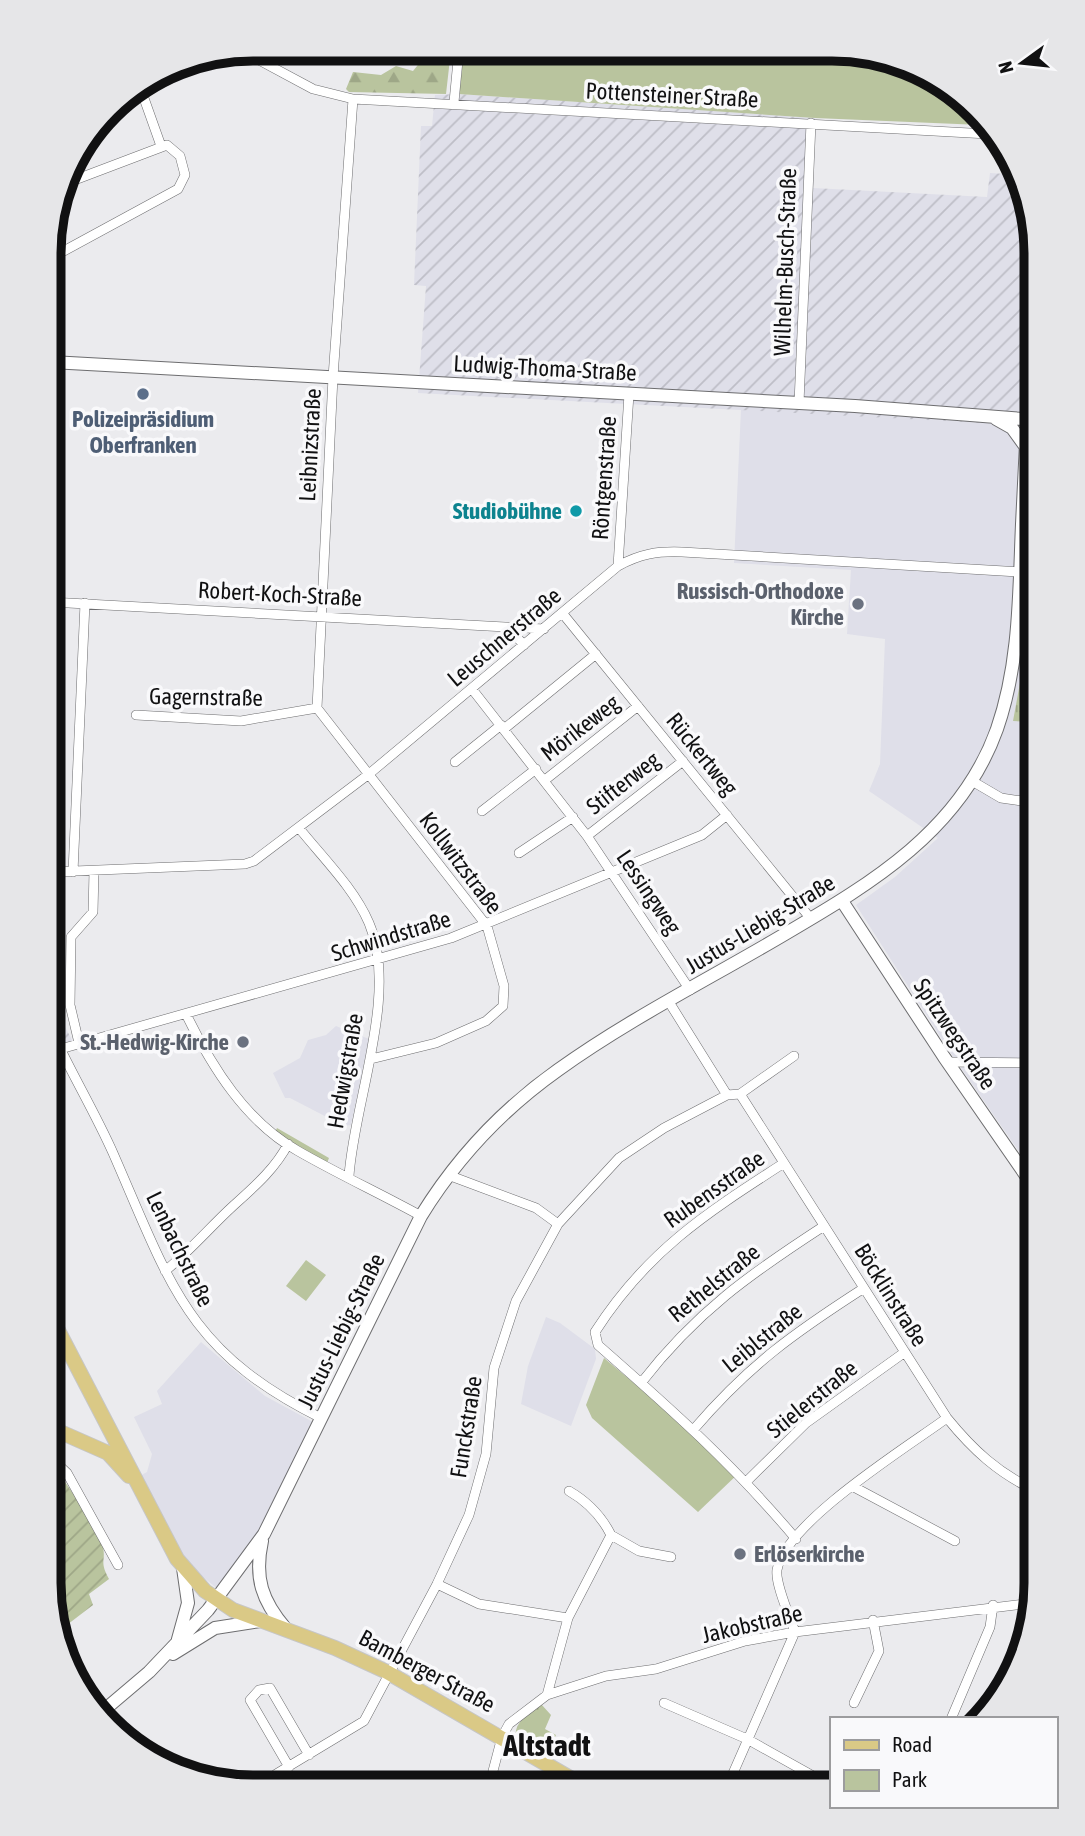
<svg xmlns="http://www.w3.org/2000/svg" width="1085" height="1836" font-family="'Asap Condensed',sans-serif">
<defs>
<pattern id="industrial-furrows" width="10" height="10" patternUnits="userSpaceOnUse" patternTransform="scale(1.75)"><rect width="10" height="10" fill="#dfdfe9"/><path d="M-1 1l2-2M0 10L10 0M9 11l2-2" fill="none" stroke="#bebec7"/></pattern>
<pattern id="grass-tufts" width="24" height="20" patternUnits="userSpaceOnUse" patternTransform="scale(1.75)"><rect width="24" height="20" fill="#b9c49e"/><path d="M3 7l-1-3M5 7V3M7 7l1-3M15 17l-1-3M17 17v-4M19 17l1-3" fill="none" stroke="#9ea787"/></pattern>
<pattern id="forest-firs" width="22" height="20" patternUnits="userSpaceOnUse" patternTransform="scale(1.75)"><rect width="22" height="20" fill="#b9c49e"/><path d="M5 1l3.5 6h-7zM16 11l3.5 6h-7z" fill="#9ea787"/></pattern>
<pattern id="garden-furrows" width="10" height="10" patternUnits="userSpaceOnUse" patternTransform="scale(1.75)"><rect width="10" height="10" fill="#b9c49e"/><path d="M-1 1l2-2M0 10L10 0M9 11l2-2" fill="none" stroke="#9ea787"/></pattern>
</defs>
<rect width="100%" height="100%" fill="#ebebee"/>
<path fill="#dfdfe9" d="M741 409 1002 424 1036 429V1176L954 1058 856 905 895 877 938 838 869 791 880 764 885 639 847 634 851 570 734 563Z
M336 1026 369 1039 351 1125 344 1126 290 1098H285L273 1073 300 1058 308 1040 326 1035Z
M546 1317 560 1323 595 1349 596 1359 571 1426 521 1404 528 1366Z
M201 1342 265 1396 313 1422 258 1534 220 1591 185 1562 138 1477 147 1472 152 1454 134 1417 162 1404 157 1391Z"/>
<path fill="url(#industrial-furrows)" d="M459 94 815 118 813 188 987 197 990 173 1020 175 1036 254V429L1002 424 418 393 426 286 414 285 421 126H432L435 95Z
M50 990 51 1000 73 1042 50 1050Z"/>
<path fill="url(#grass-tufts)" d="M1030 581H1036V650H1033V656H1025Z
M1024 661 1029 672 1024 718 1036 719V722L1013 721Z
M277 1128 329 1158 327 1163 275 1132Z
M541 1704 551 1715 545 1729 556 1735 545 1757 516 1740C513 1722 528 1714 541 1704Z"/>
<path fill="url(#forest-firs)" d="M430 50H451L446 94 349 92 346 89 353 72 381 75 396 66 413 71Z"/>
<path fill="#b9c49e" d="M464 50 871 53 956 92 981 125 815 118 459 94Z
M306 1260 326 1275 306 1301 286 1286Z
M604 1358 740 1472 698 1512 592 1418 586 1405Z"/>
<path fill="url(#garden-furrows)" d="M49 1462C62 1475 100 1531 103 1547 106 1562 99 1561 109 1579L89 1594 93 1605 59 1631 49 1582Z"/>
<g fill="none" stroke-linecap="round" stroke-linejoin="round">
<g stroke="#6d6d6f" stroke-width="10">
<path id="street" d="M242 51 313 89 353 99 988 134
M140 87 161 146
M353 99 333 377 317 708 487 926 504 986 503 1006 486 1021 436 1043 371 1059
M454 102 459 50
M53 220 63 251
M51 258 178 189 185 175 180 156 167 145 64 184
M799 403 811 123
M618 566 629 394
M50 602 544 629
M563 614 811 919
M508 628 524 645
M472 689 587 836 690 990
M136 715 241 721 317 708
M504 729 596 654
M455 762 501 725
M545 780 638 706
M972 781 1001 798 1036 803
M482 811 536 769
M299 828C323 858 354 888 369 923 399 994 354 1101 349 1176
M587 836 683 761
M519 853 573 817
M50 872 245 864 254 861 369 774 618 566C640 554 657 551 682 552L1020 572
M73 872 85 603
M669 1002 727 1095 740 1094 794 1056
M187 1016C212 1067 246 1122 298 1151 338 1174 381 1194 421 1216
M79 1043 70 1005 71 937 93 912 94 871
M60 1048C77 1083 97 1117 113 1153 170 1283 186 1351 321 1418
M50 1052 451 938 702 835 727 815
M947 1062 1036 1063
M740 1094 947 1418C973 1450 998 1473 1036 1491
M784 1163C705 1214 647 1251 595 1332L598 1345C671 1409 734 1465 796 1539
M448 1175 536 1208 558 1224
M165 1271C190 1251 210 1227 233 1206 254 1187 275 1169 288 1144
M641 1383C696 1312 750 1274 824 1226
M694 1429C749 1365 794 1333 864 1288
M49 1456 67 1473 118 1565
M747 1481 806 1423 905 1352
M852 1486 955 1541
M611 1535 639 1551 671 1557
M437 1584 479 1604 568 1618
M547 1695 568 1618 611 1535C601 1515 588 1502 569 1491
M664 1703 747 1739 831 1786
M854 1703 879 1651 873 1620
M951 1719 990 1627 993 1605
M289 1767 250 1700 259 1690 270 1688 309 1755
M282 1785 276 1774 364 1721 437 1584 469 1515 486 1454 494 1368 516 1301 558 1224 619 1158 664 1128 727 1095
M489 1786 502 1737 509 1724 547 1695 606 1676 656 1669 745 1641 795 1632 1033 1603
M727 1787 795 1632C790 1617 775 1584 777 1570 785 1523 907 1447 947 1418"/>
</g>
<g stroke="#6d6d6f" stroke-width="14">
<path id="secondary" d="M51 362 855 406 1036 420
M996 419 1012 428 1025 446
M842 901 944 1057 1036 1190
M262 1541C254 1578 262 1601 286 1629
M178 1639 188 1603 183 1568
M173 1654 215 1628 260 1621
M103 1711 149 1672 208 1610 264 1534 421 1216C456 1159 503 1109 558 1070 629 1019 709 979 785 934 872 883 961 830 997 729 1020 663 1019 593 1022 524 1027 432 1031 339 1035 247"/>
</g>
<g stroke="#c6c6c6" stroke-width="16">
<path id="primary" d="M49 1313 177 1559 205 1591 233 1610 335 1648 387 1672 584 1786
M49 1427 108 1453 129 1476"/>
</g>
<use href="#street" stroke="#fff" stroke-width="9"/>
<use href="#secondary" stroke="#fff" stroke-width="12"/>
<use href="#primary" stroke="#dac986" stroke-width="14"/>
</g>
<circle fill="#5c6f8a" stroke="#f9f9fb" stroke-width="2.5" cx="143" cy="394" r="7"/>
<circle fill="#0f9aa8" stroke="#f9f9fb" stroke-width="2.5" cx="576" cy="511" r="7"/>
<g fill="#6b7280" stroke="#f9f9fb" stroke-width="2.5">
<circle cx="858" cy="604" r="7"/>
<circle cx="243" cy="1042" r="7"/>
<circle cx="740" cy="1554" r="7"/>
</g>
<g text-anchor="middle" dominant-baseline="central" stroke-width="7" stroke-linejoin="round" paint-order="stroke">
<g font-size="23" fill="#111112" stroke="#f9f9fb">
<text transform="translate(672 95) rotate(3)">Pottensteiner Straße</text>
<text transform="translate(785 262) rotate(-88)">Wilhelm-Busch-Straße</text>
<text transform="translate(545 368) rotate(3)">Ludwig-Thoma-Straße</text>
<text transform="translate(310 445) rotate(-87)">Leibnizstraße</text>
<text transform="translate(604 478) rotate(-86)">Röntgenstraße</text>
<text transform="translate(280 594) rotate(3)">Robert-Koch-Straße</text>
<text transform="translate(504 637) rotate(-40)">Leuschnerstraße</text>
<text transform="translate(206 697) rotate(1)">Gagernstraße</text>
<text transform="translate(580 728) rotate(-38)">Mörikeweg</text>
<text transform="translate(702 754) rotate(51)">Rückertweg</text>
<text transform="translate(623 783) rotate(-38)">Stifterweg</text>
<text transform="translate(461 863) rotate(53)">Kollwitzstraße</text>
<text transform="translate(649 892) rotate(56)">Lessingweg</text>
<text transform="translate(760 924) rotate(-31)">Justus-Liebig-Straße</text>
<text transform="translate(391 936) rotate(-17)">Schwindstraße</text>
<text transform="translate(955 1034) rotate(56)">Spitzwegstraße</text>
<text transform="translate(345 1071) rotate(-80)">Hedwigstraße</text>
<text transform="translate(714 1189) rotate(-35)">Rubensstraße</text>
<text transform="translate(180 1249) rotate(64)">Lenbachstraße</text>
<text transform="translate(714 1283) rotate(-39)">Rethelstraße</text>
<text transform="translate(891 1295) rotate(58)">Böcklinstraße</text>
<text transform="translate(341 1331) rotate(-64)">Justus-Liebig-Straße</text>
<text transform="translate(762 1338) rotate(-39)">Leiblstraße</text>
<text transform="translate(812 1399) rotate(-39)">Stielerstraße</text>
<text transform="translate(466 1427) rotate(-81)">Funckstraße</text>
<text transform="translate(752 1624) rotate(-13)">Jakobstraße</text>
<text transform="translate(427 1671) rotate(28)">Bamberger Straße</text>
</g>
<g font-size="23" font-weight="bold" fill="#4e5e75" stroke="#f9f9fb">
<text x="143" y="419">Polizeipräsidium<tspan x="143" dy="26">Oberfranken</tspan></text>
</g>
<g font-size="23" font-weight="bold" fill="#0d838f" stroke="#f9f9fb" text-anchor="end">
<text x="562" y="511">Studiobühne</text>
</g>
<g font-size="23" font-weight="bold" fill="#5b616d" stroke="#f9f9fb" text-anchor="end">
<text x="844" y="591">Russisch-Orthodoxe<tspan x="844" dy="26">Kirche</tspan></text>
<text x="229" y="1042">St.-Hedwig-Kirche</text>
<text x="754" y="1554" text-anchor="start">Erlöserkirche</text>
</g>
<g font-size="30" font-weight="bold" fill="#111112" stroke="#f9f9fb">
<text x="547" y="1745">Altstadt</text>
</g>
</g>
<path d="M0 0H1085V1836H0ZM253 61H832A192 192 0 0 1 1024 253V1583A192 192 0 0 1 832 1775H253A192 192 0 0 1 61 1583V253A192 192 0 0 1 253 61Z" fill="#e6e6e8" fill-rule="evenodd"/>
<path fill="none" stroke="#111112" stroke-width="9" d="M253 61H832A192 192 0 0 1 1024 253V1583A192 192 0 0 1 832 1775H253A192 192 0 0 1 61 1583V253A192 192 0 0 1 253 61Z"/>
<rect x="830" y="1717" width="228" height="91" fill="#f9f9fb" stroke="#9c9c9e" stroke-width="2"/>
<rect x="844" y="1740" width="35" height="10" fill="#dac986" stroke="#9c9c9e" stroke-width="2"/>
<text x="892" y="1752" font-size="21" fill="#111112">Road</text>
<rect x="844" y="1770" width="35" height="21" fill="#b9c49e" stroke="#9c9c9e" stroke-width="2"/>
<text x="892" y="1787" font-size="21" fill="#111112">Park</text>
<g transform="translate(1022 63) rotate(255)" stroke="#f9f9fb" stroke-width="5" paint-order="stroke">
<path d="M0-5L12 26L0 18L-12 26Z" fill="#111112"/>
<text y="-10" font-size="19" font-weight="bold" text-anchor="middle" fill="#111112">N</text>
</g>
</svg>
